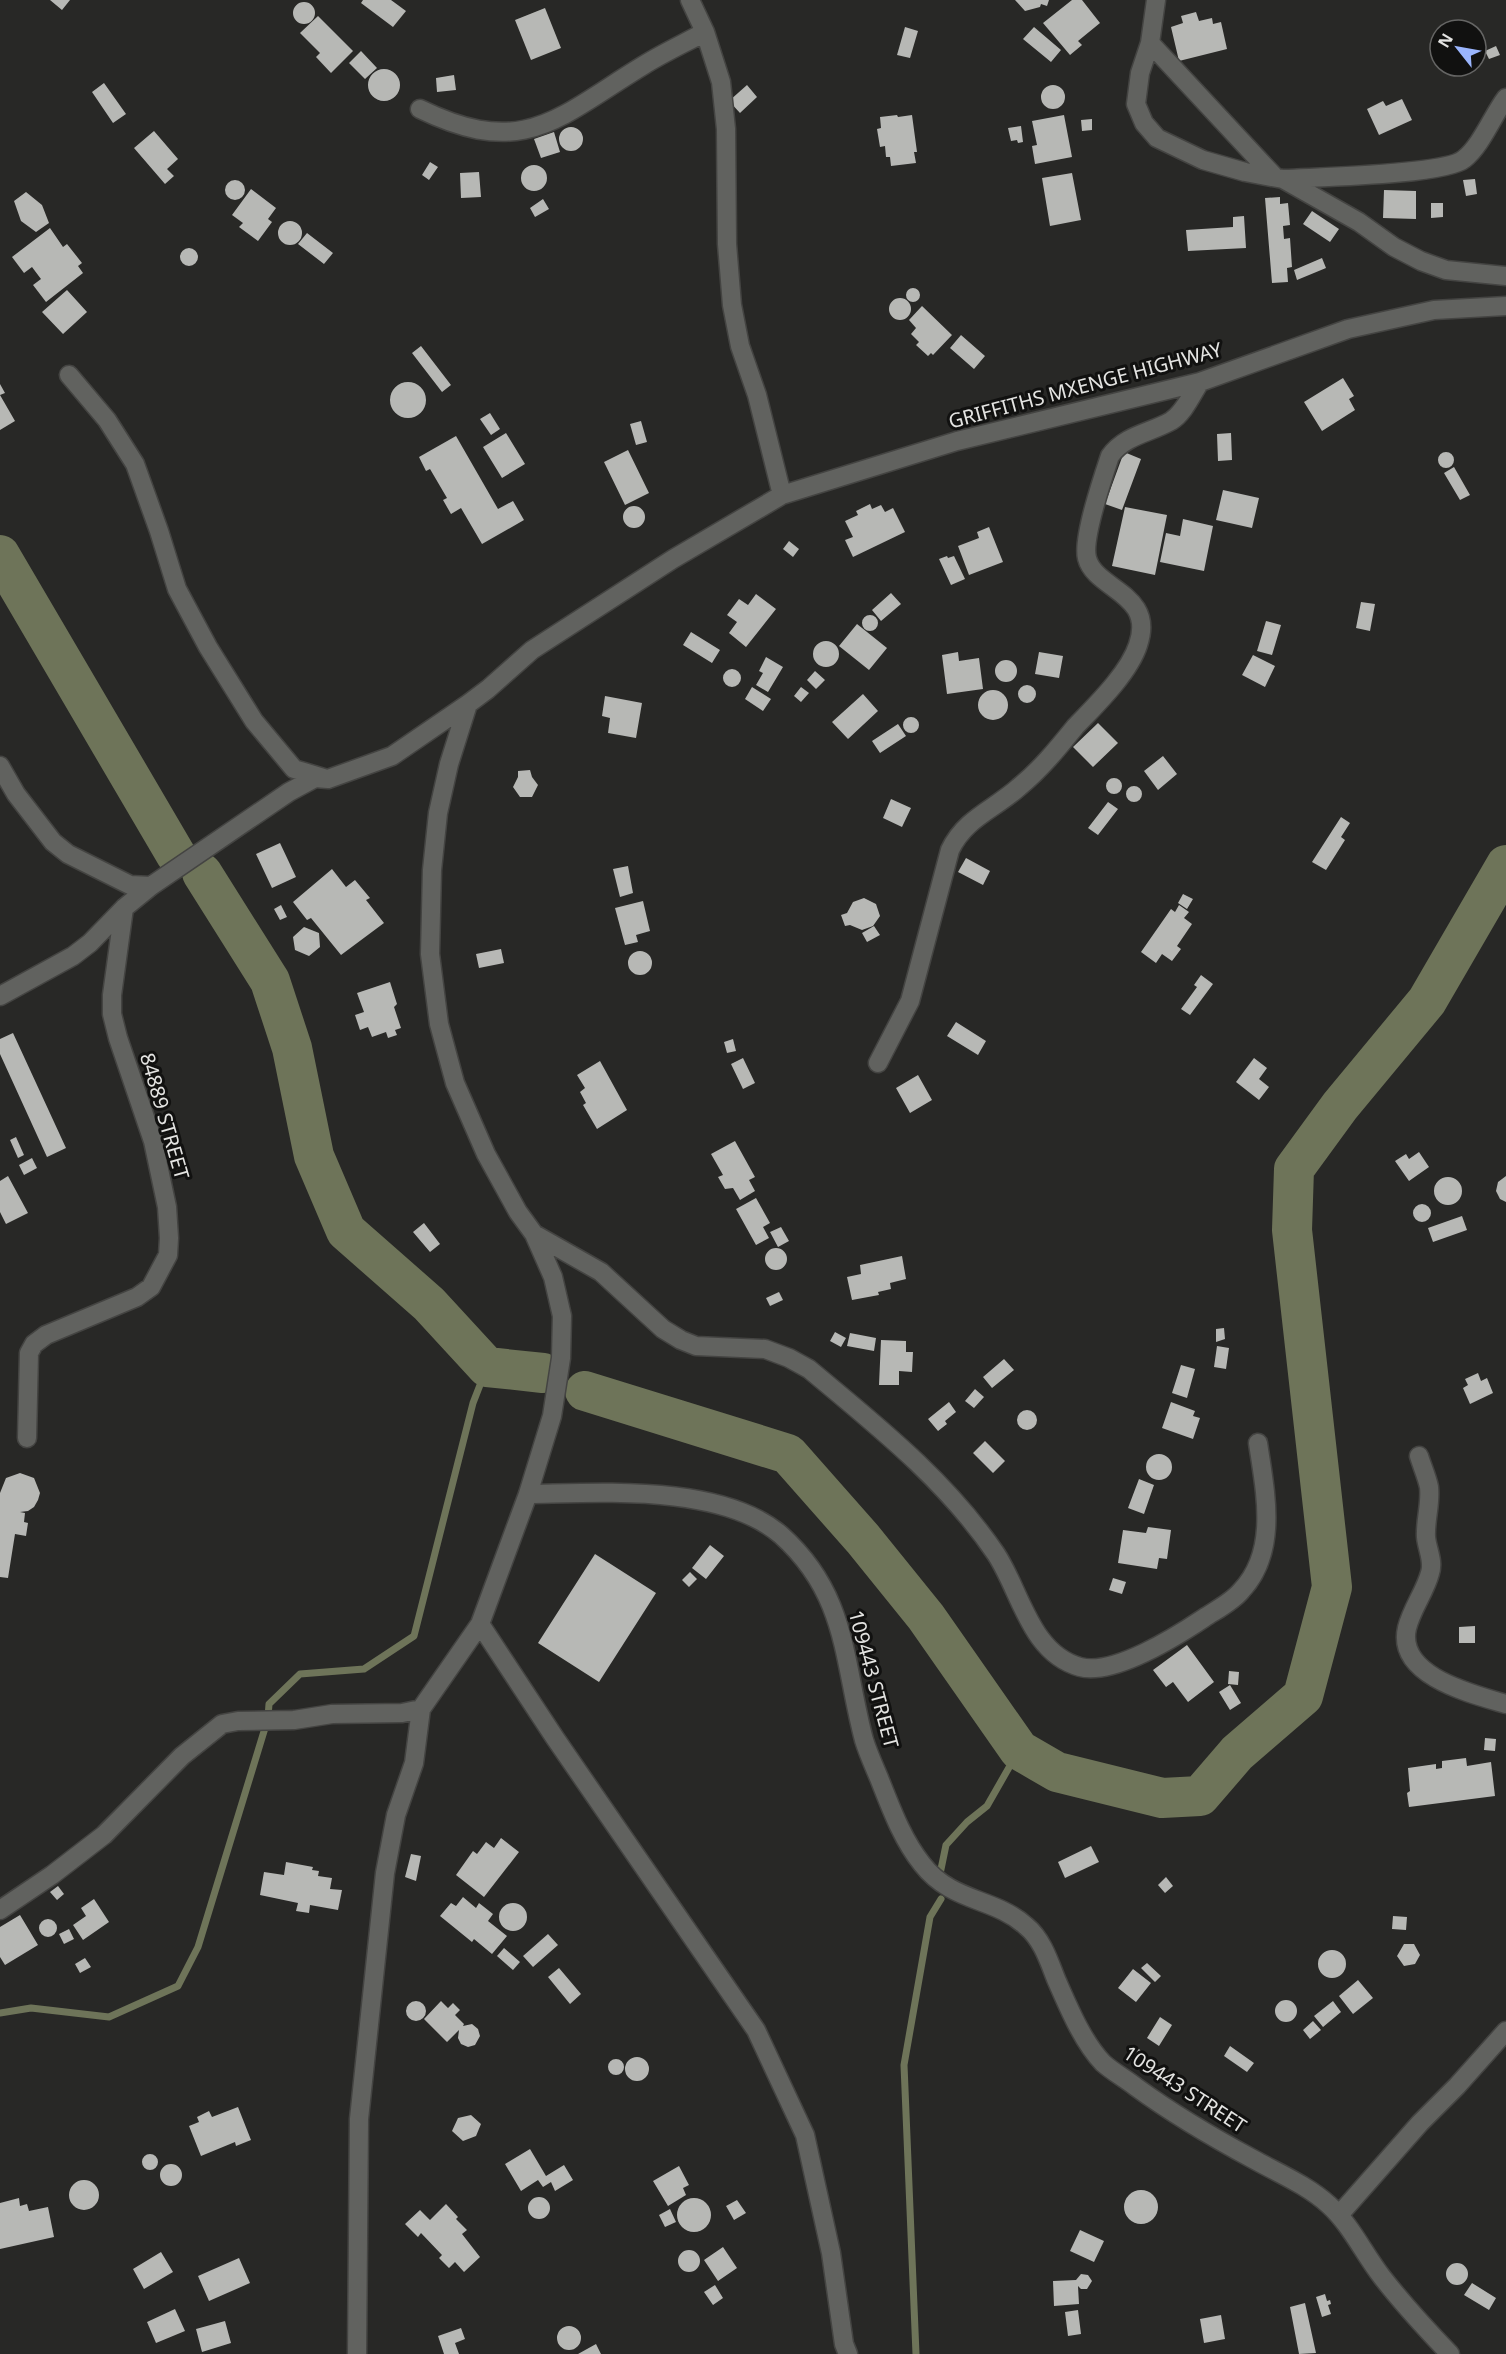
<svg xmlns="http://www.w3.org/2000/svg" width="1506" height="2354" font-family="'Noto Sans',sans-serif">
<rect width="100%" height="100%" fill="#282826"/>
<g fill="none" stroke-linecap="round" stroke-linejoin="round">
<path stroke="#6e7459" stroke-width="7" d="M268 1717 269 1704 300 1674 364 1669 414 1636 473 1403 487 1367
M940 1874 946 1845 967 1822 987 1806 1019 1750
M0 2013 31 2008 109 2017 178 1986 198 1947 265 1728
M916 2354 904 2065 930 1917 941 1899"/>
<path stroke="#6e7459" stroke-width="40" d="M0 555 176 855
M202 873 270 981 292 1048 314 1156 346 1231 429 1304 487 1367 543 1373
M585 1391 788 1454 863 1539 926 1617 1019 1750 1057 1772 1162 1798 1200 1796 1237 1753 1303 1696 1332 1587 1292 1230 1294 1169 1340 1106 1427 1001 1506 865"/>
</g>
<path fill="#b7b8b5" d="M50 0H70L62 10Z
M363 0H391L406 11 393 27 361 3Z
M1015 0H1049L1047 6 1041 4 1040 7 1025 11Z
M1072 0H1082L1100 23 1078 41 1082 45 1070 55 1043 23Z
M293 13a11 11 0 1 1 22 0a11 11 0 1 1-22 0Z
M545 8 561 48 531 60 515 20Z
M1196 12 1199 21 1212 18 1213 24 1221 22 1227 49 1179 61 1171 27 1183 23 1181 16Z
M318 16 353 51 331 73 316 57 320 53 300 33Z
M905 27 918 31 910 58 897 55Z
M1034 27 1061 50 1051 62 1023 39Z
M1496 46 1500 55 1489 59 1485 51Z
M361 51 377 68 365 79 349 63Z
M368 85a16 16 0 1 1 32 0a16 16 0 1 1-32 0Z
M454 75 456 90 437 92 436 78Z
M104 83 126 114 113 123 92 92Z
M1041 97a12 12 0 1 1 24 0a12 12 0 1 1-24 0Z
M747 85 757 97 740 113 729 101Z
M1402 99 1412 120 1379 135 1367 109 1383 101 1386 106Z
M897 115 898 117 912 115 917 152H914L916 163 891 166 890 157H886L885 146 880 147 877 129 881 128 880 117Z
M1064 115 1072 157 1035 164 1032 146 1037 145 1032 121Z
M1092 119V130L1082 131 1081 120Z
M1021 126 1023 142 1018 143 1017 140 1011 141 1008 128Z
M559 139a12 12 0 1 1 24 0a12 12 0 1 1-24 0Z
M154 131 178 159 167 169 174 176 165 184 134 148Z
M554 132 560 152 541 158 534 139Z
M430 162 438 167 429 180 422 175Z
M521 178a13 13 0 1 1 26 0a13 13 0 1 1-26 0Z
M479 172 481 197 461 198 460 173Z
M1072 173 1081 220 1050 226 1042 178Z
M1475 179 1477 194 1466 196 1463 180Z
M225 190a10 10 0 1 1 20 0a10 10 0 1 1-20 0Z
M251 189 276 208 268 219 272 222 258 241 239 227 243 223 232 215Z
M1384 190 1416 191V219L1383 218Z
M26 192 42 205 49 223 36 232 21 221 14 201Z
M1280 197V204L1288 203 1290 225 1283 226 1284 239 1290 238 1292 267 1287 268 1288 282 1272 283 1265 198Z
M543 199 549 209 535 217 530 208Z
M1431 203H1443V217L1431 218Z
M1312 211 1339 229 1330 242 1303 224Z
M1244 216 1246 248 1188 251 1186 230 1233 227V217Z
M278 233a12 12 0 1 1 24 0a12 12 0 1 1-24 0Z
M50 228 63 247 67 244 82 263 78 266 83 273 46 302 33 285 41 279 32 267 24 273 12 257Z
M307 233 333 253 324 264 298 244Z
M180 257a9 9 0 1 1 18 0a9 9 0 1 1-18 0Z
M1322 258 1326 268 1297 280 1294 270Z
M906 295a7 7 0 1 1 14 0a7 7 0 1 1-14 0Z
M67 290 87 312 63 334 42 312Z
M889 309a11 11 0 1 1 22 0a11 11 0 1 1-22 0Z
M922 306 952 335 933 355 931 353 928 356 916 345 919 342 911 334 916 328 909 320Z
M961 335 985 356 974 369 950 348Z
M421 346 451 385 442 392 412 353Z
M1343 378 1354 396 1349 399 1355 410 1322 431 1304 402Z
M390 400a18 18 0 1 1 36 0a18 18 0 1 1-36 0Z
M0 384 5 393 0 395 15 421 0 430Z
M490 413 500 429 491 435 480 419Z
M641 421 647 442 636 445 630 424Z
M506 433 525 464 502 478 483 447Z
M1231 433 1232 460 1218 461 1217 434Z
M456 436 498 509 513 501 524 520 482 544 461 508 451 514 443 500 447 498 430 469 426 471 419 457Z
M628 450 649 493 625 505 604 462Z
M1438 460a8 8 0 1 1 16 0a8 8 0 1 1-16 0Z
M1124 452 1141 459 1122 510 1105 504Z
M1454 467 1470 495 1460 500 1444 473Z
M1223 490 1259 498 1252 528 1216 520Z
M870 504 872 509 881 505 885 512 893 508 905 532 853 557 845 540 853 537 845 521 858 515 856 511Z
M623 517a11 11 0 1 1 22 0a11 11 0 1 1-22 0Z
M1125 507 1167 515 1155 575 1112 566Z
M1183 519 1213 526 1204 571 1160 562 1166 533 1180 536Z
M989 527 1003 562 969 575 958 546 979 538 977 532Z
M789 541 799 549 793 557 783 549Z
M947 556 948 558 954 556 965 579 951 585 939 559Z
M891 593 901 604 881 621 872 610Z
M756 594 776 609 746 647 729 633 737 622 727 615 739 599 748 605Z
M1361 602 1375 604 1370 631 1356 628Z
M862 623a8 8 0 1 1 16 0a8 8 0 1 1-16 0Z
M1266 621 1281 625 1272 655 1257 651Z
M857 624 887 648 869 670 839 646Z
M691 632 720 650 712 663 683 645Z
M813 654a13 13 0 1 1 26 0a13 13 0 1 1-26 0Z
M958 652 959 661 979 658 983 689 947 694 942 655Z
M1039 652 1063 656 1059 678 1035 674Z
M1253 655 1275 666 1265 687 1242 675Z
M766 657 783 667 768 692 756 685 763 673 759 671Z
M995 671a11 11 0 1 1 22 0a11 11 0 1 1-22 0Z
M723 678a9 9 0 1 1 18 0a9 9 0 1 1-18 0Z
M815 671 825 680 816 689 807 680Z
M1018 694a9 9 0 1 1 18 0a9 9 0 1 1-18 0Z
M752 687 771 699 763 711 745 699Z
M801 687 809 693 801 702 794 696Z
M978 705a15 15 0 1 1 30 0a15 15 0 1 1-30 0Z
M863 694 878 711 848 739 832 722Z
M605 696 642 703 636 738 608 733 610 718 602 716Z
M903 725a8 8 0 1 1 16 0a8 8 0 1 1-16 0Z
M1098 723 1118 743 1093 767 1073 747Z
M898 724 906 736 880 753 872 741Z
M1163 756 1177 774 1158 790 1144 771Z
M530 770 532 777 538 785 532 797H520L513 787 518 777V771Z
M1106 786a8 8 0 1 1 16 0a8 8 0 1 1-16 0Z
M1126 794a8 8 0 1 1 16 0a8 8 0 1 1-16 0Z
M891 799 911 808 902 827 883 818Z
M1108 802 1118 809 1098 835 1088 828Z
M1341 817 1350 823 1341 837 1345 840 1326 870 1312 862Z
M280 843 296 877 272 888 256 854Z
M966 858 990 871 983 885 958 872Z
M628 866 633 893 620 897 613 869Z
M332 869 346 887 355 880 370 898 366 900 384 923 341 955 311 918 307 920 293 902Z
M1183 894 1193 899 1187 909 1178 903Z
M864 898 876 904 880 916 873 926 862 930 850 925 845 926 841 915 847 913 853 902Z
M643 901 650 931 636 935 638 942 625 945 615 908Z
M281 905 287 917 280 920 274 909Z
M1179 905 1189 912 1184 918 1192 924 1177 946 1181 949 1172 961 1162 954 1156 963 1141 952 1171 909 1175 912Z
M874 926 880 935 867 942 862 933Z
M304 927 319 933 320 947 309 956 295 950 293 937Z
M501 949 504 963 479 968 476 954Z
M628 963a12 12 0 1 1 24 0a12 12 0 1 1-24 0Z
M1201 975 1213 984 1190 1015 1181 1009 1197 987 1194 985Z
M390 982 397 1004 394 1007 401 1028 395 1030 397 1035 388 1038 386 1032 372 1037 368 1027 360 1030 355 1015 364 1012 357 993Z
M956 1022 986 1041 978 1055 947 1036Z
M13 1033 66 1148 47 1157 0 1054V1039Z
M733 1039 736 1051 727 1053 724 1042Z
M743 1058 755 1083 743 1089 731 1064Z
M1254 1058 1267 1068 1259 1079 1269 1087 1259 1100 1236 1082Z
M600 1061 627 1110 597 1129 583 1105 586 1103 580 1092 585 1088 577 1075Z
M918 1075 932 1100 910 1113 896 1088Z
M16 1137 24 1155 18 1158 10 1140Z
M735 1141 755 1177 749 1180 755 1191 740 1200 733 1188 725 1189 718 1177 723 1175 711 1154Z
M1419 1152 1429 1167 1409 1181 1395 1161 1406 1154 1409 1159Z
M32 1158 37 1168 24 1175 19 1165Z
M8 1176 28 1213 6 1224 0 1212V1181Z
M1506 1176V1202L1500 1199 1496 1191 1498 1182Z
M1434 1191a14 14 0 1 1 28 0a14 14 0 1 1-28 0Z
M756 1198 770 1223 763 1227 769 1238 756 1245 736 1209Z
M1413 1213a9 9 0 1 1 18 0a9 9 0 1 1-18 0Z
M1462 1216 1467 1230 1433 1242 1428 1228Z
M424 1223 440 1244 430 1252 413 1232Z
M781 1227 789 1241 778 1247 770 1232Z
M765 1259a11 11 0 1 1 22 0a11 11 0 1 1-22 0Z
M902 1256 906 1279 890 1283 891 1289 878 1292 879 1295 852 1300 847 1277 861 1274 860 1265Z
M779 1292 783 1300 770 1306 766 1298Z
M1224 1328 1225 1339 1216 1342V1329Z
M835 1332 846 1338 841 1347 830 1341Z
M850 1333 876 1338 874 1351 847 1346Z
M881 1340 906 1341V1352H913L912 1372 899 1371V1385H879Z
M1217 1346 1229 1348 1226 1369 1214 1367Z
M1004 1359 1014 1370 992 1388 983 1377Z
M1181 1365 1195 1369 1187 1398 1172 1393Z
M1478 1373 1481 1381 1487 1378 1493 1393 1470 1404 1463 1388 1468 1385 1465 1379Z
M975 1389 984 1397 974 1408 965 1401Z
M949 1402 956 1412 945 1421 947 1424 938 1431 928 1419Z
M1171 1402 1195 1411 1193 1416 1200 1418 1193 1439 1162 1428Z
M1017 1420a10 10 0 1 1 20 0a10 10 0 1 1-20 0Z
M985 1441 1005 1461 993 1473 973 1453Z
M1146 1467a13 13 0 1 1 26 0a13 13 0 1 1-26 0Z
M20 1473 34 1478 40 1493 38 1500 34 1507 28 1511 20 1512 25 1513 24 1522 28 1523 26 1536 15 1534 8 1578 0 1577V1493L6 1478Z
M1139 1479 1154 1485 1144 1514 1128 1508Z
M1148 1527 1171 1530 1167 1559 1159 1558 1157 1569 1118 1563 1123 1530 1146 1533Z
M710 1545 724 1556 706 1579 692 1568Z
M595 1554 656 1593 599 1682 538 1643Z
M690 1572 697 1579 689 1587 682 1580Z
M1113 1578 1126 1582 1122 1594 1109 1590Z
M1475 1626V1643H1459V1627Z
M1187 1645 1214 1682 1188 1702 1173 1682 1166 1687 1153 1670Z
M1229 1671 1239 1672 1238 1685 1228 1684Z
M1230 1685 1241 1703 1230 1710 1219 1692Z
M1485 1738 1496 1739 1495 1751 1484 1750Z
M1466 1758 1467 1766 1491 1762 1495 1796 1409 1807 1407 1793 1410 1791 1408 1768 1436 1764V1769L1442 1768V1761Z
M501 1838 519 1852 484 1897 456 1875 473 1851 477 1854 486 1842 494 1848Z
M1091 1846 1099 1862 1065 1878 1058 1862Z
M411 1854 421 1856 416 1881 405 1877Z
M286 1862 313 1867 312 1870 319 1871 318 1876 332 1878 330 1889 342 1890 338 1910 310 1905 309 1913 296 1911 298 1903 260 1895 264 1872 284 1875Z
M1166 1877 1173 1886 1165 1893 1158 1885Z
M58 1886 64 1894 57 1900 50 1892Z
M463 1897 476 1908 479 1903 493 1914 488 1921 507 1936 492 1954 474 1939 472 1942 440 1916 451 1903 456 1906Z
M94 1899 109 1922 83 1940 73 1925 86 1916 81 1908Z
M499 1917a14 14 0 1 1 28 0a14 14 0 1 1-28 0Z
M20 1915 38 1945 5 1965 0 1957V1927Z
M1393 1916 1407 1917 1406 1930 1392 1929Z
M39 1928a9 9 0 1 1 18 0a9 9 0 1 1-18 0Z
M69 1929 74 1939 64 1944 59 1934Z
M548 1934 558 1945 533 1967 523 1956Z
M1404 1944H1414L1420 1955 1415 1964 1404 1966 1397 1956Z
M504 1948 520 1962 513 1970 497 1956Z
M1318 1964a14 14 0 1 1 28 0a14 14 0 1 1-28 0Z
M85 1958 91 1967 80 1973 75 1964Z
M1147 1963 1161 1976 1155 1982 1141 1968Z
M559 1968 581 1994 570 2004 548 1977Z
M1133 1969 1151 1983 1136 2002 1118 1988Z
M1358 1980 1373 1998 1353 2014 1339 1996Z
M1275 2011a11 11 0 1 1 22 0a11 11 0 1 1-22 0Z
M441 2001 448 2008 453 2003 460 2010 455 2015 464 2024 463 2026 472 2024 478 2029 480 2036 475 2045 468 2047 461 2044 458 2038 459 2030 447 2042 424 2019Z
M1333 2001 1341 2012 1323 2027 1314 2016Z
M406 2011a10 10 0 1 1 20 0a10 10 0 1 1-20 0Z
M1160 2017 1172 2025 1159 2046 1147 2038Z
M1313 2021 1321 2030 1310 2039 1303 2030Z
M1230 2046 1254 2063 1247 2072 1224 2056Z
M1139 2049 1147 2057 1137 2066 1129 2058Z
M625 2069a12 12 0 1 1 24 0a12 12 0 1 1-24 0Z
M608 2067a8 8 0 1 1 16 0a8 8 0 1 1-16 0Z
M238 2107 251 2140 236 2146 235 2142 201 2156 189 2126 199 2122 197 2117 209 2111 212 2117Z
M471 2115 481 2124 476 2136 463 2141 452 2131 458 2118Z
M530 2149 546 2176 564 2165 573 2180 555 2191 551 2182 543 2187 538 2180 521 2191 505 2164Z
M142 2162a8 8 0 1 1 16 0a8 8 0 1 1-16 0Z
M160 2175a11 11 0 1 1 22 0a11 11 0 1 1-22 0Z
M679 2166 689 2185 683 2188 686 2195 668 2206 653 2181Z
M69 2195a15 15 0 1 1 30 0a15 15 0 1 1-30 0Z
M1124 2207a17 17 0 1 1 34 0a17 17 0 1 1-34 0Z
M528 2208a11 11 0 1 1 22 0a11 11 0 1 1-22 0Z
M19 2198 20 2206 27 2204 29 2211 48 2207 54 2237 0 2249V2203Z
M677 2215a17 17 0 1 1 34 0a17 17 0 1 1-34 0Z
M737 2200 746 2213 734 2220 726 2206Z
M446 2204 458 2217 456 2219 467 2230 462 2234 480 2257 464 2272 455 2262 449 2268 439 2258 442 2255 421 2233 418 2237 405 2224 420 2210 430 2220Z
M670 2209 676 2222 665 2227 659 2215Z
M1080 2230 1104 2241 1094 2262 1070 2251Z
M723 2247 737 2268 718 2281 704 2260Z
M678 2261a11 11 0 1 1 22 0a11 11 0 1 1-22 0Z
M161 2252 173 2272 144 2289 133 2269Z
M239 2258 250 2283 209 2301 198 2276Z
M1446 2274a11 11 0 1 1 22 0a11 11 0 1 1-22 0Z
M1081 2274 1088 2275 1092 2281 1087 2289H1081L1078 2286 1079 2304 1054 2306 1053 2281 1076 2280Z
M1472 2283 1496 2298 1489 2310 1464 2295Z
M715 2285 723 2298 713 2305 704 2292Z
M1325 2294 1327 2301 1330 2300 1331 2304 1328 2305 1331 2314 1322 2317 1316 2297Z
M1305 2303 1316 2353 1299 2354 1290 2307Z
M175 2309 185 2331 156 2343 147 2322Z
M1078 2310 1081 2334 1068 2336 1065 2312Z
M1221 2315 1225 2339 1204 2343 1200 2319Z
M225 2321 231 2343 202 2352 196 2329Z
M557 2338a12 12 0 1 1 24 0a12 12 0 1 1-24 0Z
M461 2328 465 2339 455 2343 459 2354H444L438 2336Z
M596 2344 601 2354H578Z"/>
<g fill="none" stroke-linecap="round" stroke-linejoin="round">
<g stroke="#444442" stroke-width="21">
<path id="minor" d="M690 0 705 32 721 82 726 129 727 244 732 305 740 346 757 395 782 495
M1156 0 1150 43 1140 73 1136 104 1144 123 1157 138 1203 160 1245 172 1283 179 1359 222 1394 247 1421 261 1446 270 1506 276
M1150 43 1273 175
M420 109C525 160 558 117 644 65 663 53 685 43 705 32
M1285 179C1317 177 1445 175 1464 159 1481 146 1493 115 1506 98
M69 375 107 420 135 464 159 531 177 589 208 647 254 721 294 769 324 778
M0 766 16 794 53 842 68 854 130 885 151 886
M0 996 73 956 90 943 124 908 151 886 289 792 315 778 328 779 392 756 468 704
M878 1063 910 1001 950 850C965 818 995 809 1019 787 1040 770 1058 748 1075 727 1096 705 1129 673 1138 645 1156 593 1095 590 1087 558 1082 539 1103 477 1110 456 1125 435 1150 433 1171 421 1184 413 1192 394 1200 382
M534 1234 601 1272 663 1329 681 1340 696 1346 765 1349 789 1358 809 1369C876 1425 946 1480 996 1554 1021 1592 1030 1653 1080 1667 1114 1676 1177 1636 1204 1618 1216 1610 1232 1602 1241 1591 1279 1551 1265 1491 1258 1443
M27 1438 29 1353 34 1344 46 1335 137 1297 151 1287 168 1255 169 1238 167 1207 153 1141 118 1038 112 1014V995L124 908
M1419 1456C1422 1466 1427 1477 1429 1487 1431 1504 1425 1520 1426 1537 1427 1549 1434 1561 1430 1573 1425 1592 1412 1608 1407 1628 1396 1676 1472 1694 1506 1704
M528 1494C602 1493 722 1484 781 1535 848 1595 843 1661 864 1740 868 1753 874 1766 879 1778 891 1808 902 1839 922 1864 952 1903 994 1897 1026 1926 1042 1939 1049 1961 1056 1979 1068 2006 1082 2041 1103 2063 1113 2072 1126 2079 1136 2087 1173 2114 1212 2137 1253 2159 1278 2173 1307 2185 1329 2205 1351 2225 1364 2254 1382 2277 1403 2304 1426 2329 1450 2354
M480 1624 555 1738 756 2030 805 2135 831 2253 844 2344 848 2354
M0 1910 52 1875 104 1835 182 1756 222 1724 238 1721 294 1720 332 1714 402 1713 421 1709
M1339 2215 1420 2123 1457 2086 1506 2031
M357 2354 359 2119 385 1873 396 1815 414 1763 421 1709 480 1624 528 1494 552 1416 561 1358 562 1316 553 1277 534 1234 518 1212 486 1154 455 1083 439 1024 430 954 432 870 438 813 449 764 468 704 488 689 532 650 673 559 782 495 957 441 1200 382 1348 329 1434 310 1506 306"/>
</g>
<use href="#minor" stroke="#61625f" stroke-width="18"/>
</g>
<g text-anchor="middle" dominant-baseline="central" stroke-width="6" stroke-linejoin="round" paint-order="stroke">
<g font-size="20" fill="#e4e4e2" stroke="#111110">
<text transform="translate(1085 385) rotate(-15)">GRIFFITHS MXENGE HIGHWAY</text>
<text transform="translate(165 1116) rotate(74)">84889 STREET</text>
<text transform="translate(874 1679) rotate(75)">109443 STREET</text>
<text transform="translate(1185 2089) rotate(33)">109443 STREET</text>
</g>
</g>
<g transform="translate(1458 48) rotate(301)"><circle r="28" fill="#111110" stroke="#656564" stroke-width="1.5"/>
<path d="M0-4.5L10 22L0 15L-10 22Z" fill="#9ab5fd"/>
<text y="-9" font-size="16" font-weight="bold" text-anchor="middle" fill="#e4e4e2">N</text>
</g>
</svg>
